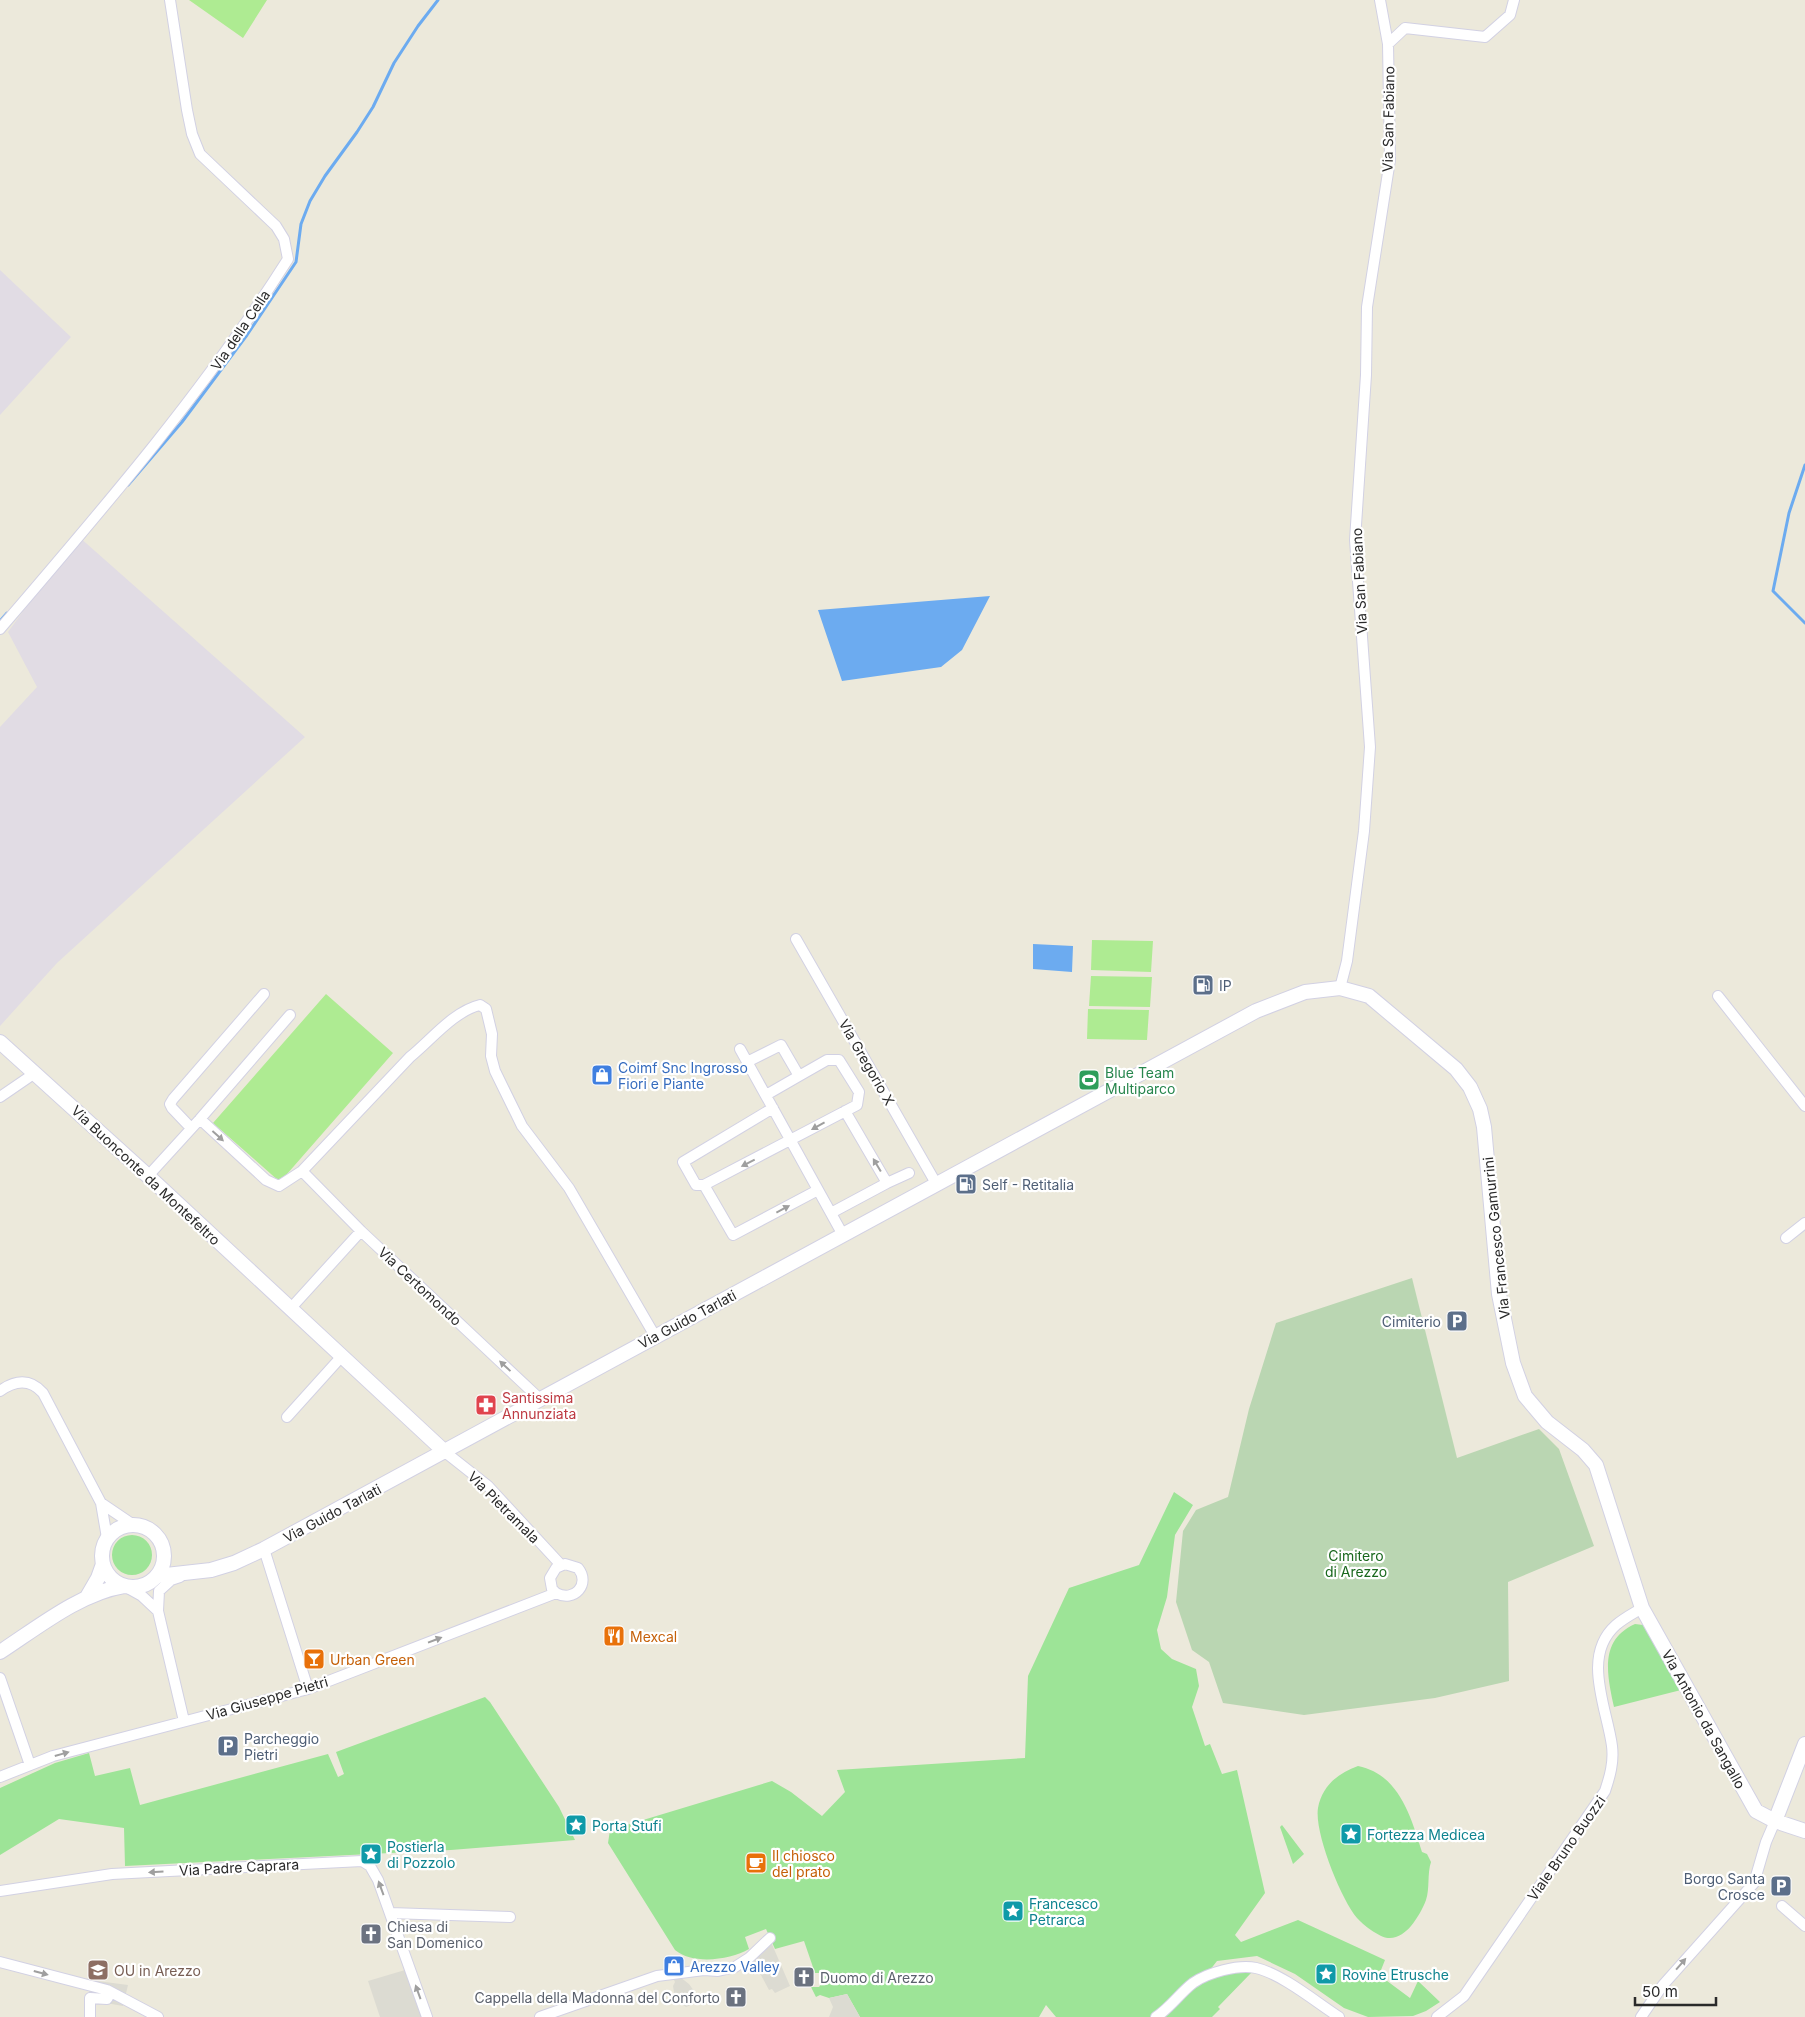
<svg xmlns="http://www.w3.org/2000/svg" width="1805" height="2017" font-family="Inter,sans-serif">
<rect width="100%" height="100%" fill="#ece9db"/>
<path fill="#e1dce4" d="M0 270 71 337 0 415Z
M78 536 305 737 57 963 0 1026V727L37 687 8 632Z"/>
<path fill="#9de497" d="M1174 1492 1193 1505 1175 1535 1167 1597 1157 1630 1161 1649 1172 1659 1196 1669 1199 1686 1192 1707 1205 1746 1210 1744 1222 1774 1237 1770 1265 1893 1235 1935 1241 1942 1298 1920 1385 1960 1379 1975 1410 1998 1418 1981 1440 2002 1426 2011 1413 2016 1368 2017 1344 2008 1295 1974 1257 1956 1217 1961 1206 1975 1156 2017H1056L1046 2005 1039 2017H860L847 1994 829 1998 820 1995 816 1997 811 1987H819L824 1981 820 1973H815L804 1941 775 1949 766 1929 745 1937 749 1949C730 1960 693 1965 675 1950L608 1843 610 1830 772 1781 791 1792 822 1816 845 1792 837 1770 1025 1758 1028 1676 1069 1588 1139 1565Z
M112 1555a20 20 0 1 1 40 0a20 20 0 1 1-40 0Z
M1635 1624 1643 1625 1648 1632 1681 1690 1614 1707C1607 1675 1599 1640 1635 1624Z
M485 1697 490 1702 559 1807 575 1840 451 1850 125 1866 124 1828 59 1819 0 1855V1788L55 1763 89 1753 95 1776 130 1768 140 1805 328 1754 338 1777 344 1774 336 1752Z
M1358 1766C1399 1774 1411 1817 1422 1852L1427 1854 1431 1862C1427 1874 1430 1888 1426 1900 1423 1908 1417 1919 1411 1926 1406 1932 1397 1939 1388 1938 1379 1937 1363 1925 1357 1918 1341 1899 1314 1832 1318 1808 1322 1786 1338 1773 1358 1766Z
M1282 1825 1304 1854 1293 1864 1280 1827Z
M1252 1972 1218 2007 1220 2009 1212 2017H1162C1176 2004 1191 1986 1209 1978 1222 1973 1238 1973 1252 1972Z"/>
<path fill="#bad6b2" d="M1412 1278 1457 1458 1539 1429 1559 1449 1594 1546 1508 1582 1509 1681 1435 1698 1304 1715 1223 1703 1209 1662 1192 1650 1176 1602 1183 1531 1196 1510 1228 1497 1249 1409 1276 1323Z"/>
<path fill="#aeeb92" d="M189 0H267L243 38Z
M1092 940 1153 941 1151 972 1091 970Z
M1091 976 1152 977 1150 1007 1089 1006Z
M326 994 393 1053 280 1182 213 1123Z
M1088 1009 1149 1010 1147 1040 1087 1039Z"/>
<path fill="#dcdbd2" d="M771 1942 790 1986 775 1993 772 1989 769 1990 754 1962Z
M405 1970 422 2017H380L368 1981Z
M680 1977 689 1984 694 1991 693 2004 686 2007 677 2000 674 1992 673 1986 675 1982 673 1978Z
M82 1979 128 1985 123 2006 89 2000V1991L103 1994Z
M847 1994 860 2017H829L833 2007 829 1998Z"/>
<path fill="#6cabf0" d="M990 596 962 650 941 667 842 681 818 610Z
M1033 944 1073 946 1072 972 1033 969Z"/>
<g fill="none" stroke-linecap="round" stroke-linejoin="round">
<path stroke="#6cabf0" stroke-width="3" d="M1805 465 1789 513 1773 591 1805 623
M128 485 182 422 247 335 296 262 301 224 310 201 325 176 357 132 373 107 394 63 418 26 438 0
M0 621 7 613"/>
<g stroke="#d2d1e3" stroke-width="12">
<path id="street" d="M1388 44 1405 28 1485 37 1510 15 1514 0
M0 629C102 510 204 392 288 259L284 239 276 226 200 154 192 134 187 110 170 0
M796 939 937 1185
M1340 988 1347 961 1364 831 1370 747 1355 540 1366 375 1367 307 1390 160 1388 44 1380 0
M1718 996 1805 1106
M740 1049 843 1235
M747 1062 781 1045 799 1076 766 1095
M799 1076 827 1060H839L859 1092 857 1105 704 1185 733 1235 818 1190
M0 1097 35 1073
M200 1119 290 1015
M191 1128 172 1108 170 1104 173 1099 264 994
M302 1171 361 1231 541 1400
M148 1176 200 1119 266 1180 279 1186 302 1171 410 1057C431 1040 454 1011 480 1005L486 1009 492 1034 491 1056 495 1071 522 1126 569 1188 655 1336
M887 1183 909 1173
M704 1185H696L683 1162 773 1108
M831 1213 887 1183 845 1111
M1786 1238 1805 1223
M291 1308 361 1231
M0 1391C15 1380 30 1378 43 1393L101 1503 107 1538
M287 1417 342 1356
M445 1452 488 1486 561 1565
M101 1503 132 1524
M264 1549 308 1689
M180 1577 171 1580 159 1591 158 1611 184 1721
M124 1586 142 1596 158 1611
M0 1678 30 1765
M0 1777 53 1756 308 1689 556 1593C574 1603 591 1584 578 1568L565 1564 556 1568 550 1578 552 1589 556 1593
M0 1891 112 1874 362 1861 370 1866 378 1880 427 2017
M1782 1906 1805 1926
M390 1913 510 1917
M0 1962 107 1990 158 2017
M90 2017V1998L107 1999 111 1992
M540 2017 657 1976 704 1970 718 1971 735 1967 749 1958 770 1938
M1156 2017C1170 2008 1180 1993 1193 1983 1207 1973 1238 1964 1256 1968 1282 1974 1316 2002 1339 2017
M1437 2017 1464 1996 1605 1791C1610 1776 1614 1762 1612 1746 1607 1708 1581 1656 1616 1625 1624 1618 1634 1613 1642 1608
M1641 2017 1663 1985 1754 1883 1766 1842 1775 1821"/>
</g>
<g stroke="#d2d1e3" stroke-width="16">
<path id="secondary" d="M0 1042 148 1176 445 1452
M102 1556a31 31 0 1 1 62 0a31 31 0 1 1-62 0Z
M157 1576 211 1570 234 1563 264 1549 1256 1011 1305 992 1340 988 1369 996 1456 1069 1470 1087 1480 1109 1484 1127 1499 1294 1513 1363 1525 1396 1547 1422 1583 1450 1596 1465 1642 1608 1756 1811 1775 1821 1805 1831
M87 1597 98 1578 103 1564
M0 1652C37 1628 80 1593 124 1586
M1775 1821 1805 1744"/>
</g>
<use href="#street" stroke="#fff" stroke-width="10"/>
<use href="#secondary" stroke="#fff" stroke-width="14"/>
</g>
<defs><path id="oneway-solid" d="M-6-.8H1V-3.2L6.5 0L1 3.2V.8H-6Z" transform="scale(1.25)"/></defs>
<g fill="#9f9f9f">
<use href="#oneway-solid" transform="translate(818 1126) rotate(151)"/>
<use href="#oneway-solid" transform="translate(218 1136) rotate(42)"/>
<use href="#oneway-solid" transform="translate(748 1163) rotate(153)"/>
<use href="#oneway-solid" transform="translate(877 1165) rotate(-121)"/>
<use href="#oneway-solid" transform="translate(783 1209) rotate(-28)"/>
<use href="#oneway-solid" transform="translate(505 1366) rotate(-137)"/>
<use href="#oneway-solid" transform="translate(435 1640) rotate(-21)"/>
<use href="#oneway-solid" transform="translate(62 1754) rotate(-16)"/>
<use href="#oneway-solid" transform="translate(156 1872) rotate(177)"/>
<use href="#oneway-solid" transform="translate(381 1888) rotate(-110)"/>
<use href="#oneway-solid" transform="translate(1681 1964) rotate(-49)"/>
<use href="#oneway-solid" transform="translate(41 1973) rotate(15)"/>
<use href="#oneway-solid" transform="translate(418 1992) rotate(-110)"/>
</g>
<defs>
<g id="fuel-square" transform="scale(1.125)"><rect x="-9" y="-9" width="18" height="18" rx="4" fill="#5c6f8a" stroke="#fff"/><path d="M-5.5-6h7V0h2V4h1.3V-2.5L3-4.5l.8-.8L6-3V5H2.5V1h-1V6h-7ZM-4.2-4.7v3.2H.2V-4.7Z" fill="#fff"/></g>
<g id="shop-square" transform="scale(1.125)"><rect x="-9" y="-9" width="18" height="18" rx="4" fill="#3f7fe0" stroke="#fff"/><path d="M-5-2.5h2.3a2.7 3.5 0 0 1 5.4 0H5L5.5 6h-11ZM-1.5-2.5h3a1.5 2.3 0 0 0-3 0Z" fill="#fff"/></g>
<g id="stadium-square" transform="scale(1.125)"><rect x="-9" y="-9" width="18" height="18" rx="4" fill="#2e9e5b" stroke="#fff"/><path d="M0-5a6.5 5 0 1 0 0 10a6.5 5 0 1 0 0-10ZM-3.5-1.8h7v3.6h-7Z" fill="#fff"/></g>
<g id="parking-square" transform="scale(1.125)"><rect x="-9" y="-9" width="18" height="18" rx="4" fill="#5c6f8a" stroke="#fff"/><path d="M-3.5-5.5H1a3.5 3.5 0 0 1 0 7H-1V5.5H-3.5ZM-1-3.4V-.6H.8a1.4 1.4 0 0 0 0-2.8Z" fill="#fff"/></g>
<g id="pharmacy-square" transform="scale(1.125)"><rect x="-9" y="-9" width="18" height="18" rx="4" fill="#e0444e" stroke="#fff"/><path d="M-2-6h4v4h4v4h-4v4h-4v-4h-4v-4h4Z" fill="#fff"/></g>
<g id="restaurant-square" transform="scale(1.125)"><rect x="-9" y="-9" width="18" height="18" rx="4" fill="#e8710a" stroke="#fff"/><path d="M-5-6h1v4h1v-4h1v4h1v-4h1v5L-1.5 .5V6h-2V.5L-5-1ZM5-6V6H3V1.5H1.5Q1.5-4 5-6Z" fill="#fff"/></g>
<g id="bar-square" transform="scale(1.125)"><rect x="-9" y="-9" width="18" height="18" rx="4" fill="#e8710a" stroke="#fff"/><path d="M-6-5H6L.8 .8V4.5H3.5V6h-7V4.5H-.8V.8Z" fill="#fff"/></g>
<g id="sight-square" transform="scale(1.125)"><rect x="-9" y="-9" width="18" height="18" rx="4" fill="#0f9aa8" stroke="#fff"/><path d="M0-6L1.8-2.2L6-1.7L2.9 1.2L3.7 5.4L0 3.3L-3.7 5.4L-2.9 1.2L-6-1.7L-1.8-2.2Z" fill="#fff"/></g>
<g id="cafe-square" transform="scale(1.125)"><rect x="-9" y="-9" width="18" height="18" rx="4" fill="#e8710a" stroke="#fff"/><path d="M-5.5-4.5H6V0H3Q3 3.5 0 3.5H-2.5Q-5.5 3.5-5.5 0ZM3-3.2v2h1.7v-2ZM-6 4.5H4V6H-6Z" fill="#fff"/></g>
<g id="church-square" transform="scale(1.125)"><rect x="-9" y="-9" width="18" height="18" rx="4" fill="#6b7280" stroke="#fff"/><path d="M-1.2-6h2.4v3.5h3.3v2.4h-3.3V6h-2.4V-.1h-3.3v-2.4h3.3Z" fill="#fff"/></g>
<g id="school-square" transform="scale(1.125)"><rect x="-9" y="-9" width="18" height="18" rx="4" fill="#8d6e63" stroke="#fff"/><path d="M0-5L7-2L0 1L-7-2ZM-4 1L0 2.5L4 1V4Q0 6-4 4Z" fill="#fff"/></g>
</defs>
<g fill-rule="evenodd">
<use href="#fuel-square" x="1203" y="985"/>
<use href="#shop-square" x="602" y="1075"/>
<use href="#stadium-square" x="1089" y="1080"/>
<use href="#fuel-square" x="966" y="1184"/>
<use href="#parking-square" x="1457" y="1321"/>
<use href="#pharmacy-square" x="486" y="1405"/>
<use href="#restaurant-square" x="614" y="1636"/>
<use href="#bar-square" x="314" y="1659"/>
<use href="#parking-square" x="228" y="1746"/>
<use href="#sight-square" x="576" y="1825"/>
<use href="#sight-square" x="1351" y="1834"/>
<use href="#sight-square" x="371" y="1854"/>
<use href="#cafe-square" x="756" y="1863"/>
<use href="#parking-square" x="1781" y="1886"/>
<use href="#sight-square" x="1013" y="1911"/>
<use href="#church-square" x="371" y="1934"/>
<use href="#shop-square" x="674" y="1966"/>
<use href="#school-square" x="98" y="1970"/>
<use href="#sight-square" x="1326" y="1974"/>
<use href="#church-square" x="804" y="1977"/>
<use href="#church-square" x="736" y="1997"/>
</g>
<g text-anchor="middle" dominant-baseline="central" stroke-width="4.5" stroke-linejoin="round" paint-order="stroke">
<g font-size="14" fill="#2a2a2a" stroke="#fff">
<text transform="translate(1388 119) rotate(-89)">Via San Fabiano</text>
<text transform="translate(240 330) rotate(-56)">Via della Cella</text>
<text transform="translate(1359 581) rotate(-93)">Via San Fabiano</text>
<text transform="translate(867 1062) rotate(60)">Via Gregorio X</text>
<text transform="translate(146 1175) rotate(43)">Via Buonconte da Montefeltro</text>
<text transform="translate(1496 1238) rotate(-96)">Via Francesco Gamurrini</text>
<text transform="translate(420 1286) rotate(43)">Via Certomondo</text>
<text transform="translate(687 1319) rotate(-28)">Via Guido Tarlati</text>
<text transform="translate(504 1507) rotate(45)">Via Pietramala</text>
<text transform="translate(332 1513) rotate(-28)">Via Guido Tarlati</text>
<text transform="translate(267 1698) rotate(-16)">Via Giuseppe Pietri</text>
<text transform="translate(1704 1719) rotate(61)">Via Antonio da Sangallo</text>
<text transform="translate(1566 1848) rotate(-55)">Viale Bruno Buozzi</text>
<text transform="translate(239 1867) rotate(-3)">Via Padre Caprara</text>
</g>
<g font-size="14" fill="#4e5e75" stroke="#fff" text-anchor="start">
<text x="1219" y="985">IP</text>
<text x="982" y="1184">Self - Retitalia</text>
<text x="1441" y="1321" text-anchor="end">Cimiterio</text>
<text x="244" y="1738">Parcheggio<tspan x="244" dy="16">Pietri</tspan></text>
<text x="1765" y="1878" text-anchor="end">Borgo Santa<tspan x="1765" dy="16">Crosce</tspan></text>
</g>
<g font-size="14" fill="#366cbe" stroke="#fff" text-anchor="start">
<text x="618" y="1067">Coimf Snc Ingrosso<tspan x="618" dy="16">Fiori e Piante</tspan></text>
<text x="690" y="1966">Arezzo Valley</text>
</g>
<g font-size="14" fill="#27864d" stroke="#fff" text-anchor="start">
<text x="1105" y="1072">Blue Team<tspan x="1105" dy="16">Multiparco</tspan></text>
</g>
<g font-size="14" fill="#be3a42" stroke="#fff" text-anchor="start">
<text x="502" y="1397">Santissima<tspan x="502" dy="16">Annunziata</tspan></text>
</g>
<g font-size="14" fill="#19681d" stroke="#fff">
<text x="1356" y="1555">Cimitero<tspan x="1356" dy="16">di Arezzo</tspan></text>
</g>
<g font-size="14" fill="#c56008" stroke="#fff" text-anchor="start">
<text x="630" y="1636">Mexcal</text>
<text x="330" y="1659">Urban Green</text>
<text x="772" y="1855">Il chiosco<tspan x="772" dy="16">del prato</tspan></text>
</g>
<g font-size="14" fill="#0d838f" stroke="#fff" text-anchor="start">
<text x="592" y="1825">Porta Stufi</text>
<text x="1367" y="1834">Fortezza Medicea</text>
<text x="387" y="1846">Postierla<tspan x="387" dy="16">di Pozzolo</tspan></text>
<text x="1029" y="1903">Francesco<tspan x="1029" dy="16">Petrarca</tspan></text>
<text x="1342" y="1974">Rovine Etrusche</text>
</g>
<g font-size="14" fill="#5b616d" stroke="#fff" text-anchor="start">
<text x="387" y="1926">Chiesa di<tspan x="387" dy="16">San Domenico</tspan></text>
<text x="820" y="1977">Duomo di Arezzo</text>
<text x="720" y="1997" text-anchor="end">Cappella della Madonna del Conforto</text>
</g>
<g font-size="14" fill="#785e54" stroke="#fff" text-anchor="start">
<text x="114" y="1970">OU in Arezzo</text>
</g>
</g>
<path d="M1635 1997v8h81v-8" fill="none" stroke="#2a2a2a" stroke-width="2.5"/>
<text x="1642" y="1997" font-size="15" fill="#2a2a2a" stroke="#ffffff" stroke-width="4" paint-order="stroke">50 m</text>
</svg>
